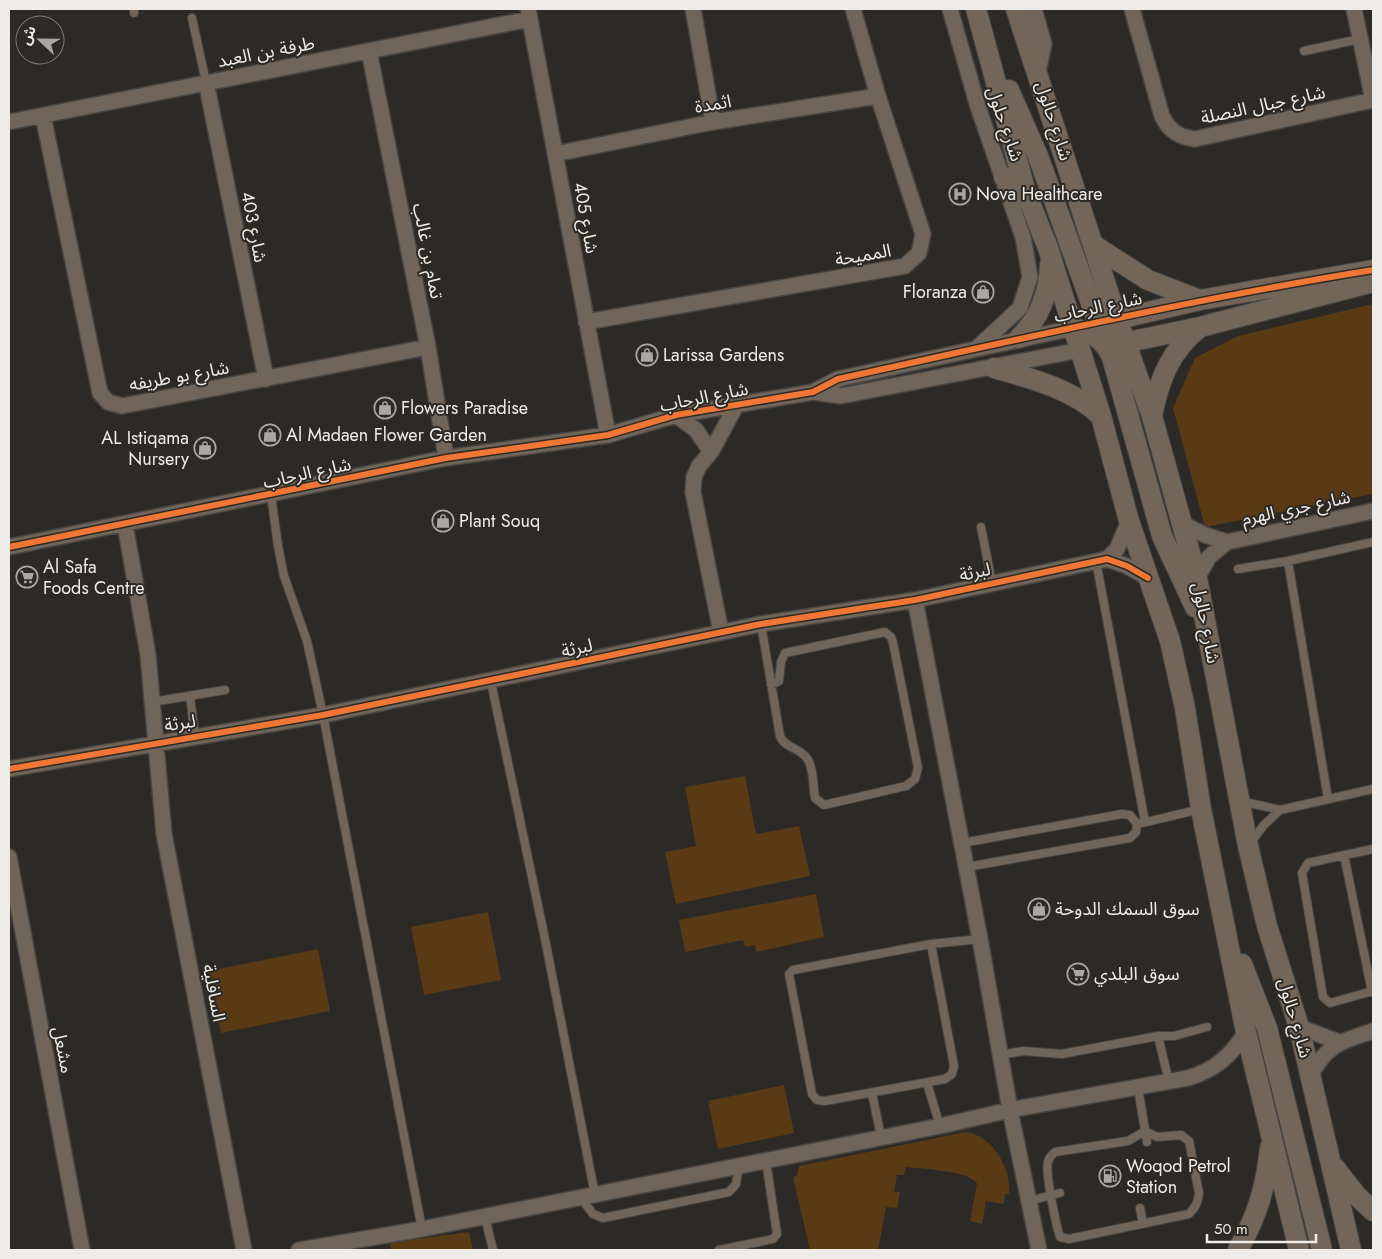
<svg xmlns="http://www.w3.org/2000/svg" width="1382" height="1259" font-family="Jost,'Noto Sans Arabic',sans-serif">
<rect width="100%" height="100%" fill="#2c2a27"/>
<path fill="#593a15" d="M1373 304V494L1205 527 1173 408 1195 358 1238 336Z
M745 776 756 834 799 826 810 876 676 904 665 852 696 846 685 787Z
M816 894 824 937 756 952 755 945 745 947 743 940 685 952 679 920Z
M488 912 501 980 424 995 411 927Z
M318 949 330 1011 221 1033 209 971Z
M784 1085 794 1133 718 1149 708 1101Z
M966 1132C992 1135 1012 1169 1009 1194H1005L1004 1204 986 1201 982 1224 970 1221 977 1183C966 1170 923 1169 906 1167L904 1175H897L894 1192H900L897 1208 886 1207 878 1250H810L793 1177 797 1176 799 1166Z
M469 1232 473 1250H391L390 1243Z"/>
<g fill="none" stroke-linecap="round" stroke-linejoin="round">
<g stroke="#464543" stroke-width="10">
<path id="lane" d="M134 9V13
M192 18 206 82
M1304 51 1360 39
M271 495 278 546 284 576 307 641 323 715 422 1229
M981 527 992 583
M1096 561 1145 822
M1288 561 1328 799
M1238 569 1288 561 1373 542
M761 624 780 736C784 747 798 748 805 756 814 764 813 787 815 798L824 805 906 786 915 779 918 768 893 643 891 637 885 632 785 653 781 662 779 681 771 685
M491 682 545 939 595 1195
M190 696 195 736
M152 702 225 690
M1241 801 1280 810 1373 789
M1142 823 1201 809
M1251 842 1264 825 1280 810
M962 843 1122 814 1130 815 1137 824 1136 832 1130 838 967 867
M1373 849 1308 863 1302 873 1323 997 1330 1003 1373 991
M1344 855 1372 992
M931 944 954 1066 952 1074 945 1079 825 1101 817 1100 812 1094 789 974 793 970Z
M931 944 980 939
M1158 1036 1169 1082
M1000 1055 1023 1051 1062 1054 1158 1036H1174L1207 1027
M927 1083 940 1126
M1138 1088 1147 1142
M872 1093 881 1137
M1145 1131 1157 1137 1181 1135 1189 1141 1199 1193C1198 1202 1196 1207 1189 1214L1069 1239 1060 1237C1056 1225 1045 1173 1048 1162 1049 1157 1052 1155 1055 1152L1128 1141Z
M581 1198 593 1214 603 1218 729 1192 736 1184 739 1166
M1029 1201 1060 1193
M1140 1208 1143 1224
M485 1217 493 1250
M719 1250 773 1239 777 1234 766 1161"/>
</g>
<g stroke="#464543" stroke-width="18">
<path id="street" d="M528 9 608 435
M693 9 713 122
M950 9 978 107 1023 237 1030 277 1020 308 978 347
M1034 9 1044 44 1038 72
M1132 9 1162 116C1169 131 1179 137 1195 139L1373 100
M1354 9 1373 100
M369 51 428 347 446 458
M206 82 266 379
M43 116 100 393 108 402 122 406 428 347
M9 122 530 19
M555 154 713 122 878 96
M586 322 905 266 919 253 923 234 878 96 853 9
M813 392 841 396 1080 350
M676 415 696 430 711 452
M1181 523 1205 535 1227 542
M125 524 148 655 164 834 244 1250
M9 547 446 458 608 435 676 415 813 392 838 379 1073 328
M1107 559 1117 549 1129 521
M1197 578 1209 557 1227 542 1373 511
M915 600 980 939 1010 1110 1039 1250
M721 632 693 492 694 477 699 466 711 452 736 406
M9 769 323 715 761 624 915 600 1107 559 1127 566 1148 578
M9 857 82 1250
M1299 1027 1339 1042
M1311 1074C1328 1044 1342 1041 1373 1031
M299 1250 422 1229 940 1126 1010 1110 1188 1078C1215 1070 1231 1056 1246 1032"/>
</g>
<g stroke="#464543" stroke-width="22">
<path id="secondary" d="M976 9 1026 193 1048 248 1101 416 1129 521 1170 641 1185 708 1201 809 1246 1032 1299 1250
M1016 9 1117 319 1152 416 1197 578 1248 846 1267 926 1299 1027 1351 1250
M1009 90 1038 156 1095 314 1105 327 1120 339
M1004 177 1026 193
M1095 246 1148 280 1200 300
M1105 322 1200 300 1373 270
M1073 328C1092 332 1104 339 1112 357L1162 536 1195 607
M1019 338C1040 318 1049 293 1050 264
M1114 345 1200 327 1373 282
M994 368C1030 378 1073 389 1101 416
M1152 416C1159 380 1170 351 1199 328
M1242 964 1267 1028 1322 1250
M1335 1168 1356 1195 1373 1211
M1238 1250C1257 1216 1266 1187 1270 1148"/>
</g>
<use href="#lane" stroke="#706558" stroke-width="8"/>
<use href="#street" stroke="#706558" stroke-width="15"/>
<use href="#secondary" stroke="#736659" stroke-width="20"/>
<g stroke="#2d2a26" stroke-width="9">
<path id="cycleway" d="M9 547 446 458 608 435 676 415 813 392 838 379C1016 340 1193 299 1373 270
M9 769 323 715 761 624 915 600 1107 559 1127 566 1148 578"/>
</g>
<use href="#cycleway" stroke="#f07635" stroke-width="6"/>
</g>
<defs>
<g id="hospital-ring" transform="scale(1.125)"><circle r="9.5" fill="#2d2a26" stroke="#aaa8a5" stroke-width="1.5"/><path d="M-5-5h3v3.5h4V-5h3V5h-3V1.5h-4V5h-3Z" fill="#aaa8a5"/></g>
<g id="shop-ring" transform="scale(1.125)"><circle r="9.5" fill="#2d2a26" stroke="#aaa8a5" stroke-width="1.5"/><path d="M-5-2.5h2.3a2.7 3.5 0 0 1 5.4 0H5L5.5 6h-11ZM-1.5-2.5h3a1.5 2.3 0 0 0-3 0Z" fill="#aaa8a5"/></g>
<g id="supermarket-ring" transform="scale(1.125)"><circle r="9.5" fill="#2d2a26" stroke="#aaa8a5" stroke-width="1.5"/><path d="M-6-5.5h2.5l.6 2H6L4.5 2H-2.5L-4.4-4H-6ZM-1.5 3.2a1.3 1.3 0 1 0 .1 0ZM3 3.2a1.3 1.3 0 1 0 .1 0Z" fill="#aaa8a5"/></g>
<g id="fuel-ring" transform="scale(1.125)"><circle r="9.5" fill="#2d2a26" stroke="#aaa8a5" stroke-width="1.5"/><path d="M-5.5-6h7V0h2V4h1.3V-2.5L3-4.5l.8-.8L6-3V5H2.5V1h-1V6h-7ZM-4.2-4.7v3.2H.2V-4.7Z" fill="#aaa8a5"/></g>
</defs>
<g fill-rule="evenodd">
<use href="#hospital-ring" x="960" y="194"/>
<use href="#shop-ring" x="983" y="292"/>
<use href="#shop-ring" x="647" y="355"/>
<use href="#shop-ring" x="385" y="408"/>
<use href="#shop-ring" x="270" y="435"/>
<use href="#shop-ring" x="205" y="448"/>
<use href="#shop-ring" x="443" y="521"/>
<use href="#supermarket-ring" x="27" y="577"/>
<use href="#shop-ring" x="1039" y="909"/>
<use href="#supermarket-ring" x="1078" y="974"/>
<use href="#fuel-ring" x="1110" y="1176"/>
</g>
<g text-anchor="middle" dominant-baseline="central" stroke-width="4" stroke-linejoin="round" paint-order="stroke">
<g font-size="18" fill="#eeece9" stroke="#2d2a26">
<text transform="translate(266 52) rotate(-11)">طرفة بن العبد</text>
<text transform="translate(713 104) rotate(-10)">اثمدة</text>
<text transform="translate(1263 105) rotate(-12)">شارع جبال النصلة</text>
<text transform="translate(1054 121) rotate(72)">شارع حالول</text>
<text transform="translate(1005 124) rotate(71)">شارع حلول</text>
<text transform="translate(586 218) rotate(80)">شارع 405</text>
<text transform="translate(254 227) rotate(79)">شارع 403</text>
<text transform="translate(428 251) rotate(79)">تمام بن غالب</text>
<text transform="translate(863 255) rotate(-10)">المميحة</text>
<text transform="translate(1098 307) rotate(-12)">شارع الرحاب</text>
<text transform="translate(179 376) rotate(-10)">شارع بو طريفه</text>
<text transform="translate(704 397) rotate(-11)">شارع الرحاب</text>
<text transform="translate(307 473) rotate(-12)">شارع الرحاب</text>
<text transform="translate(1296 508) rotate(-12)">شارع جري الهرم</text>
<text transform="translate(975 572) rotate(-12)">لبرثة</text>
<text transform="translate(1206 623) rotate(79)">شارع حالول</text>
<text transform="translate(577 648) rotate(-12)">لبرثة</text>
<text transform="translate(180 723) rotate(-9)">لبرثة</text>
<text transform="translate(214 993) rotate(79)">السافلية</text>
<text transform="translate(1295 1018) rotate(74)">شارع حالول</text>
<text transform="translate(63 1050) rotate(79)">مشعل</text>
</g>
<g font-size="18" fill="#eeece9" stroke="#2d2a26" text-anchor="start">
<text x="976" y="194">Nova Healthcare</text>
<text x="967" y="292" text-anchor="end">Floranza</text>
<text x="663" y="355">Larissa Gardens</text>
<text x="401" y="408">Flowers Paradise</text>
<text x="286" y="435">Al Madaen Flower Garden</text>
<text x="189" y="438" text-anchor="end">AL Istiqama<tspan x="189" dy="21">Nursery</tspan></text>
<text x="459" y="521">Plant Souq</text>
<text x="43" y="567">Al Safa<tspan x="43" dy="21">Foods Centre</tspan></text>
<text x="1055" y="909">سوق السمك الدوحة</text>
<text x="1094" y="974">سوق البلدي</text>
<text x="1126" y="1166">Woqod Petrol<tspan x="1126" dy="21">Station</tspan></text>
</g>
</g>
<rect width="1382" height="1259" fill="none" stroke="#eeece9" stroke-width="20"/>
<g transform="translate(40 40) rotate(292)"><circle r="24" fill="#2d2a26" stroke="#7a7874"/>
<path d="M0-4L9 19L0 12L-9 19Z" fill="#aaa8a5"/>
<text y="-8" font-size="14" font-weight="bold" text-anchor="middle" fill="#eeece9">ش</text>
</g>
<path d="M1207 1234v8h109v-8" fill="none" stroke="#eeece9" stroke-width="2.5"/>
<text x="1214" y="1234" font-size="15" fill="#eeece9" stroke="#2d2a26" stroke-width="4" paint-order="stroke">50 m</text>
</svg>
